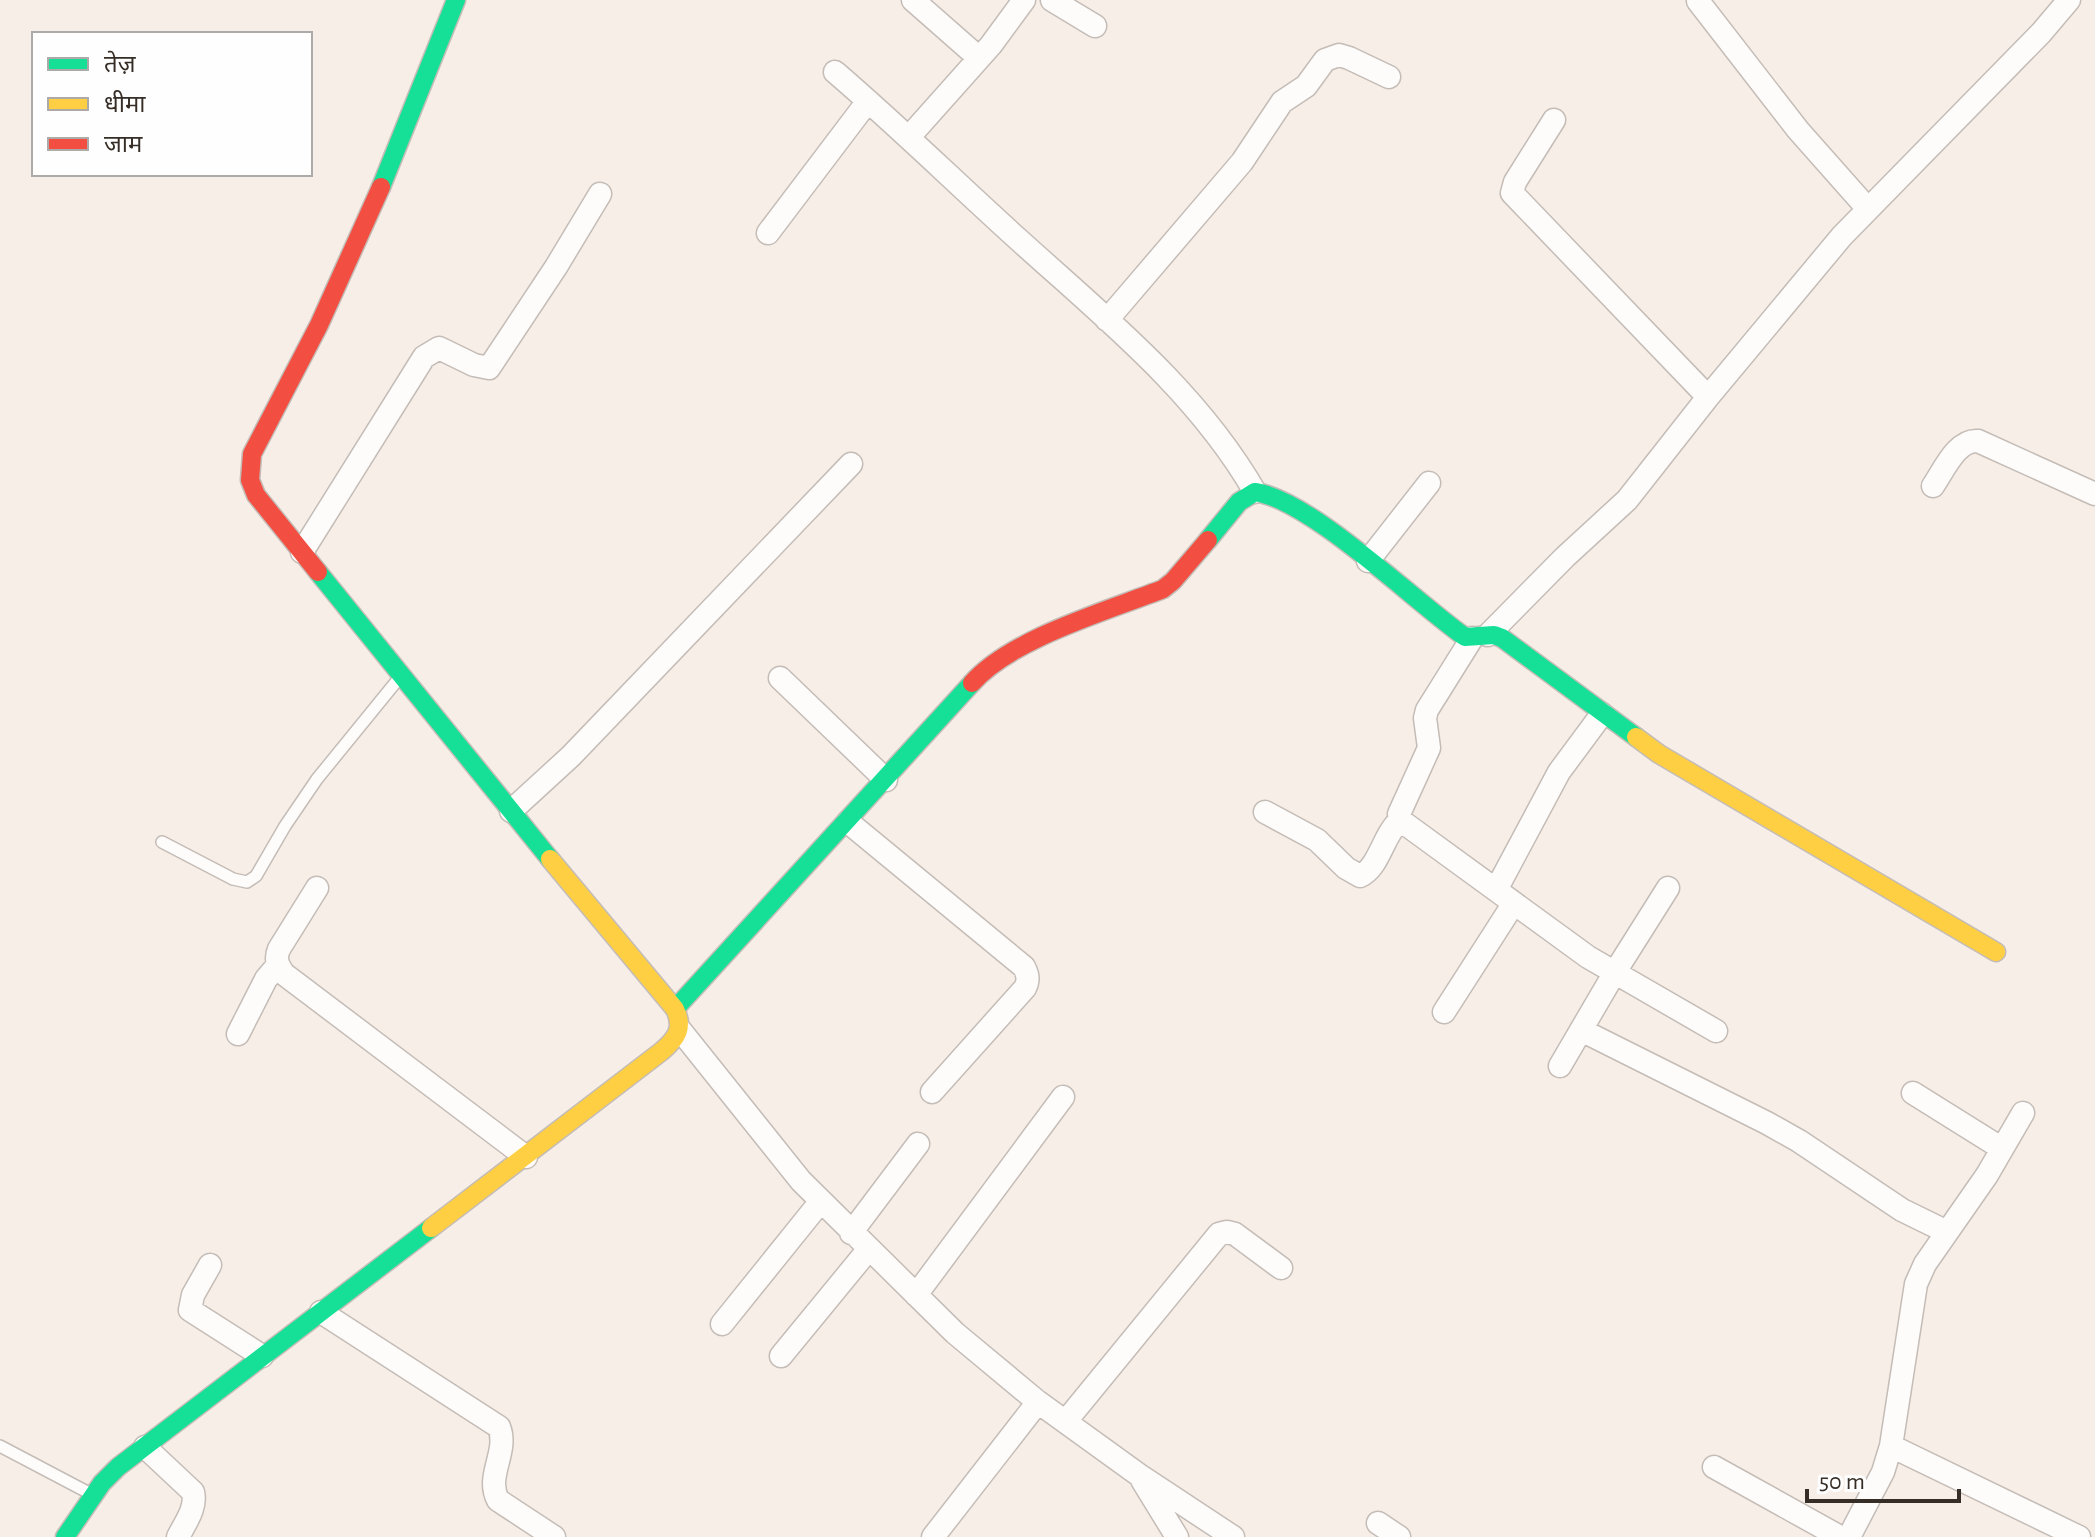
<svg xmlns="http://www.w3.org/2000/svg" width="2095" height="1537" font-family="'Alegreya Sans','Noto Sans Devanagari',sans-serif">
<rect width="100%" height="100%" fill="#f7eee7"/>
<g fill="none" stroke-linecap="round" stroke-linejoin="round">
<g stroke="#c4bcb6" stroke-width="14">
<path id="lane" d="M162 842 233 879 247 882 256 876 285 826 317 779 400 677
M0 1446 93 1495"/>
</g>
<g stroke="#c4bcb6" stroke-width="25">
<path id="street" d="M913 0 979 58
M1052 0 1095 26
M1698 1 1798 130 1868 209
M835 72C898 126 957 184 1019 240 1104 317 1197 391 1255 492
M1554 120 1515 182 1512 193 1708 397
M909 137 991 45 1024 0
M768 233 868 101
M1107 320 1242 162 1282 102 1306 86 1325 60 1339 55 1349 58 1389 77
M1933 486C1944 470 1957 439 1978 441L2095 494
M302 552 424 357 439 348 474 365 489 368 556 267 600 194
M1368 561 1429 483
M1488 635 1565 557 1627 500 1708 397 1842 236 2041 33 2069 0
M1472 638 1427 710 1425 718 1429 748 1399 814 1400 820 1588 957 1716 1031
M780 678 886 780
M511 811 571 756 851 464
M1265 812 1317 840 1346 868 1360 876C1379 868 1383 835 1400 820
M848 822 1024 967C1028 975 1029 980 1025 988L932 1092
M317 888 279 949C275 959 277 964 284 974L526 1157
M1496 890 1559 772 1602 714
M1444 1012 1514 903
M1581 1030 1767 1123 1799 1141 1902 1210 1947 1232
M681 1031 801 1181 955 1333 1038 1402 1139 1475 1233 1537
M238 1034 266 979 278 965
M1560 1066 1615 972 1668 888
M1913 1093 2001 1148
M851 1233 918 1144
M210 1265 193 1295 190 1310 262 1356
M916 1295 1063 1097
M321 1312 499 1427C509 1452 485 1476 498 1500L554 1537
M722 1324 821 1201
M781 1356 868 1250
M1066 1421 1219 1234 1227 1232 1235 1234 1281 1268
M1891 1446 2079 1537
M145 1447 193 1492C197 1508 185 1523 178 1537
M1714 1467 1840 1537
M1142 1480 1177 1537
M1378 1523 1399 1537
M933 1537 1038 1402
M1849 1537 1883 1472 1891 1446 1916 1284 1925 1264 1987 1175 2023 1113"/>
</g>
<g stroke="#c4bcb6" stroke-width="21">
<path id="fast" d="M381 187 456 0
M1208 540 1239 502 1255 492C1311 500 1414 601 1465 637L1494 635 1502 638 1636 737
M318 572 550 859
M675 1009 972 683
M65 1537 102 1483 118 1467 431 1228"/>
</g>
<g stroke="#c4bcb6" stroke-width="21">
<path id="slow" d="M1636 737 1659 754 1996 952
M431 1228 662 1051C677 1038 684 1028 675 1009L550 859"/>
</g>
<g stroke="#c4bcb6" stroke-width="21">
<path id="jam" d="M318 572 256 495 250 480 252 454 319 325 381 187
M972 683C1012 638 1107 611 1163 589L1173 581 1208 540"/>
</g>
<use href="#lane" stroke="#fefcfb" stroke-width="11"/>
<use href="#street" stroke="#fefcfb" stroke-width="22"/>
<use href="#fast" stroke="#16e098" stroke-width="18"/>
<use href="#slow" stroke="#ffcf43" stroke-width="18"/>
<use href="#jam" stroke="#f24e42" stroke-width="18"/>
</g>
<rect x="32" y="32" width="280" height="144" fill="#fefefe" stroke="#aeaaa8" stroke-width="2"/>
<rect x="48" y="58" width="40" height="12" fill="#16e098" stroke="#aeaaa8" stroke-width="2"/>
<text x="104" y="72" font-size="24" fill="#352d26">तेज़</text>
<rect x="48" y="98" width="40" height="12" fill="#ffcf43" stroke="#aeaaa8" stroke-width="2"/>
<text x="104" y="112" font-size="24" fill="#352d26">धीमा</text>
<rect x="48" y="138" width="40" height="12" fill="#f24e42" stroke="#aeaaa8" stroke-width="2"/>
<text x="104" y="152" font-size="24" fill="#352d26">जाम</text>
<path d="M1807 1489v12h152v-12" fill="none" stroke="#352d26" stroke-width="4"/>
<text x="1819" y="1489" font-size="24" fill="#352d26" stroke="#fefefe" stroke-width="6" paint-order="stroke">50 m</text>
</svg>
